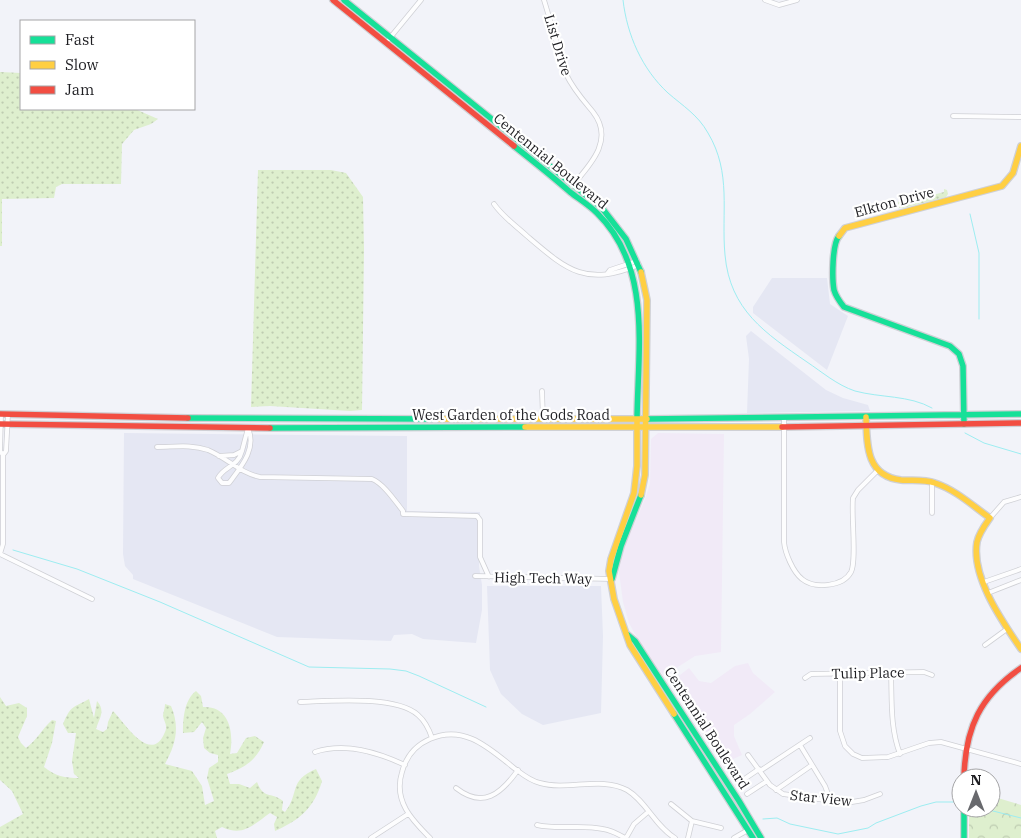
<svg xmlns="http://www.w3.org/2000/svg" width="1021" height="838" font-family="'IBM Plex Serif',serif">
<defs>
<pattern id="grass-dots" width="8" height="8" patternUnits="userSpaceOnUse" patternTransform="scale(1.25)"><rect width="8" height="8" fill="#deefce"/><path d="M2 2h.1M6 6h.1" fill="none" stroke="#beccb1" stroke-width="1.8" stroke-linecap="round"/></pattern>
<pattern id="park-crowns" width="20" height="18" patternUnits="userSpaceOnUse" patternTransform="scale(1.25)"><rect width="20" height="18" fill="#deefce"/><path d="M2 6a3 3 0 1 1 6 0M12 15a3 3 0 1 1 6 0" fill="none" stroke="#beccb1"/></pattern>
</defs>
<rect width="100%" height="100%" fill="#f2f3f9"/>
<path fill="#f1eaf7" d="M658 433 724 434 721 652 695 656 664 676 647 656 629 623 623 602 619 572 623 550 645 499 650 484 651 439Z
M748 663 753 673 775 692 750 714 734 725V736L742 755 722 764 671 682 689 668 699 681 711 683 735 666Z"/>
<path fill="#e5e7f3" d="M772 278H827L830 304 848 316 827 370 753 313V307Z
M751 331 826 390 843 398 868 405 870 411 747 413 749 359 746 336Z
M124 433 407 436V511L480 512 479 566 482 585V610L476 643 423 639 412 634 394 635 391 641 277 637 133 579V575L125 566 123 554Z
M487 586H601L603 636 601 713 543 725 522 714 501 694 490 670Z"/>
<path fill="url(#grass-dots)" d="M0 72 21 73V109H135L158 119 151 124 134 130 122 144 121 184H62L56 187 54 198 2 199V246H0Z
M258 170H331L346 173 363 197 364 249 362 410 350 411 270 406 251 407Z
M944 189 947 190 948 194 946 197 903 208H899L898 203 899 201 901 203 926 197 928 198 929 196 944 192Z
M196 691 201 696 203 707C230 706 234 733 230 754L237 753 246 738 255 736 264 742C257 759 245 768 227 774L230 784H239L250 788 257 782C264 800 270 791 283 801L282 810 285 812C300 793 288 781 316 769L322 781C314 808 300 820 275 831L274 824 277 817 270 813C253 825 243 837 222 827L215 831 217 838H0V827L23 814 12 791 0 780V697L6 706 19 703 27 708V716L18 737 21 743 26 748C37 740 42 729 52 720L56 721 52 743 44 767C55 776 65 778 79 778L74 774 72 761 76 733H68L63 724C71 705 73 708 89 699L94 718 97 701C106 711 99 719 96 729L103 732 107 729 108 722 113 711C125 723 151 766 165 732 168 725 164 722 163 716 163 713 165 708 165 704L171 706C180 727 176 744 165 764L192 771 202 786 205 805 214 801 207 778 209 768 218 762V755L210 753 204 748 203 738 206 728 202 722 194 732 183 733C183 719 184 700 196 691Z"/>
<path fill="url(#park-crowns)" d="M991 796 1021 805V838H969V808H991Z"/>
<g fill="none" stroke-linecap="round" stroke-linejoin="round">
<path stroke="#9dedf1" stroke-width="1" d="M623 0C627 35 642 69 668 93 683 106 698 115 708 133 732 173 721 212 725 255 730 310 765 333 807 362 822 372 837 385 855 391 881 398 909 395 932 408
M970 214 979 253V319
M965 433 984 443 1021 454
M13 550 77 569 160 602 309 667 390 669 406 671 419 676 486 707
M981 808 1021 818
M763 819 777 818 790 824 838 834 868 828 876 823 921 806 936 802H956"/>
<g stroke="#cfd0d5" stroke-width="5.5">
<path id="street" d="M544 0 566 74C573 89 583 100 593 112 615 140 590 165 572 186
M765 0 779 5 797 0
M389 39 421 0
M953 116 1021 117
M494 204C503 217 515 225 527 236 567 270 585 287 639 265
M607 274 610 270 637 261
M542 391 543 419
M784 419V542C785 553 793 572 802 579 814 589 843 587 851 572 857 560 851 515 853 498L858 490 878 470
M157 447C174 447 191 444 208 450 227 458 240 473 260 477L372 479C384 484 395 501 403 511V514L477 516 480 520V557L489 577
M242 451C238 467 224 466 218 478L222 483H229C241 467 257 449 248 428
M3 455 6 451 8 414
M219 456 234 455 242 451 248 428
M932 513V482
M990 518 1004 502 1021 497
M0 554 3 544V455L0 451 1 414
M0 554 92 599
M475 576 612 579
M984 582 1021 569
M988 593 1021 580
M985 645 1007 629
M891 673C892 700 890 728 900 754
M840 674V731L845 746 853 754 862 758 888 757 929 743 941 742 1021 764
M805 678 811 674 924 672 932 675
M300 702C329 701 396 695 418 715 425 721 429 729 432 738
M800 745 825 786 828 794 827 801
M315 752C345 742 377 752 405 765
M748 755 770 785 783 794 846 803 864 800 880 794
M760 771 810 738
M740 782 759 769
M456 788C483 809 501 794 518 770
M776 790 812 765
M747 794 767 781
M671 804 692 821 721 828
M537 825C559 830 581 824 603 829 611 830 618 834 625 838
M371 838 408 814
M430 838C412 820 393 801 402 772 406 757 416 745 430 739 464 724 489 748 514 768 522 774 530 781 540 783 568 791 601 776 627 790 646 801 655 826 675 838
M626 838 634 824 648 812
M688 838 692 821
M734 838 748 830"/>
</g>
<g stroke="#cfd0d5" stroke-width="8">
<path id="fast" d="M344 0 602 208 626 239 641 272
M514 146C533 161 552 176 570 192 579 199 589 205 597 213 652 267 638 348 637 419
M839 236C832 244 832 279 834 290 836 297 840 302 844 307L950 346 959 354 963 366 964 424
M188 418 434 419
M647 419 1021 414
M270 428 525 427
M612 579 621 546 641 495
M628 635 635 641 739 801 761 838
M674 714 753 838
M964 808V838"/>
</g>
<g stroke="#cfd0d5" stroke-width="8">
<path id="slow" d="M839 236 845 228 1002 186 1013 173 1021 146
M866 417C867 445 866 476 901 480 912 481 924 479 935 483 956 490 973 506 990 518 985 525 979 533 977 542 971 577 1002 621 1021 649
M434 419H647
M637 419V466L634 493 611 559 609 571 614 599 630 645 674 714
M525 427H782
M641 495 645 475 647 300 641 272"/>
</g>
<g stroke="#cfd0d5" stroke-width="8">
<path id="jam" d="M333 0 514 146
M0 414 188 418
M0 424 270 428
M782 427 1021 423
M964 778C965 728 980 696 1021 668"/>
</g>
<use href="#street" stroke="#fdfdfe" stroke-width="4"/>
<use href="#fast" stroke="#16e098" stroke-width="5.5"/>
<use href="#slow" stroke="#ffcf43" stroke-width="5.5"/>
<use href="#jam" stroke="#f24e42" stroke-width="5.5"/>
</g>
<g text-anchor="middle" dominant-baseline="central" stroke-width="4.5" stroke-linejoin="round" paint-order="stroke">
<g font-size="14" fill="#1e1e22" stroke="#fff">
<text transform="translate(558 45) rotate(73)">List Drive</text>
<text transform="translate(551 161) rotate(39)">Centennial Boulevard</text>
<text transform="translate(894 202) rotate(-15)">Elkton Drive</text>
<text x="511" y="415">West Garden of the Gods Road</text>
<text transform="translate(543 578) rotate(1)">High Tech Way</text>
<text transform="translate(868 673) rotate(-1)">Tulip Place</text>
<text transform="translate(707 728) rotate(57)">Centennial Boulevard</text>
<text transform="translate(821 798) rotate(6)">Star View</text>
</g>
</g>
<rect x="20" y="20" width="175" height="90" fill="#ffffff" stroke="#a5a5a7"/>
<rect x="30" y="36" width="25" height="8" fill="#16e098" stroke="#a5a5a7"/>
<text x="65" y="45" font-size="15" fill="#1e1e22">Fast</text>
<rect x="30" y="61" width="25" height="8" fill="#ffcf43" stroke="#a5a5a7"/>
<text x="65" y="70" font-size="15" fill="#1e1e22">Slow</text>
<rect x="30" y="86" width="25" height="8" fill="#f24e42" stroke="#a5a5a7"/>
<text x="65" y="95" font-size="15" fill="#1e1e22">Jam</text>
<g transform="translate(976 793)"><circle r="24" fill="#ffffff" stroke="#a5a5a7"/>
<path d="M0-4L9 19L0 12L-9 19Z" fill="#68696d"/>
<text y="-8" font-size="14" font-weight="bold" text-anchor="middle" fill="#1e1e22">N</text>
</g>
</svg>
